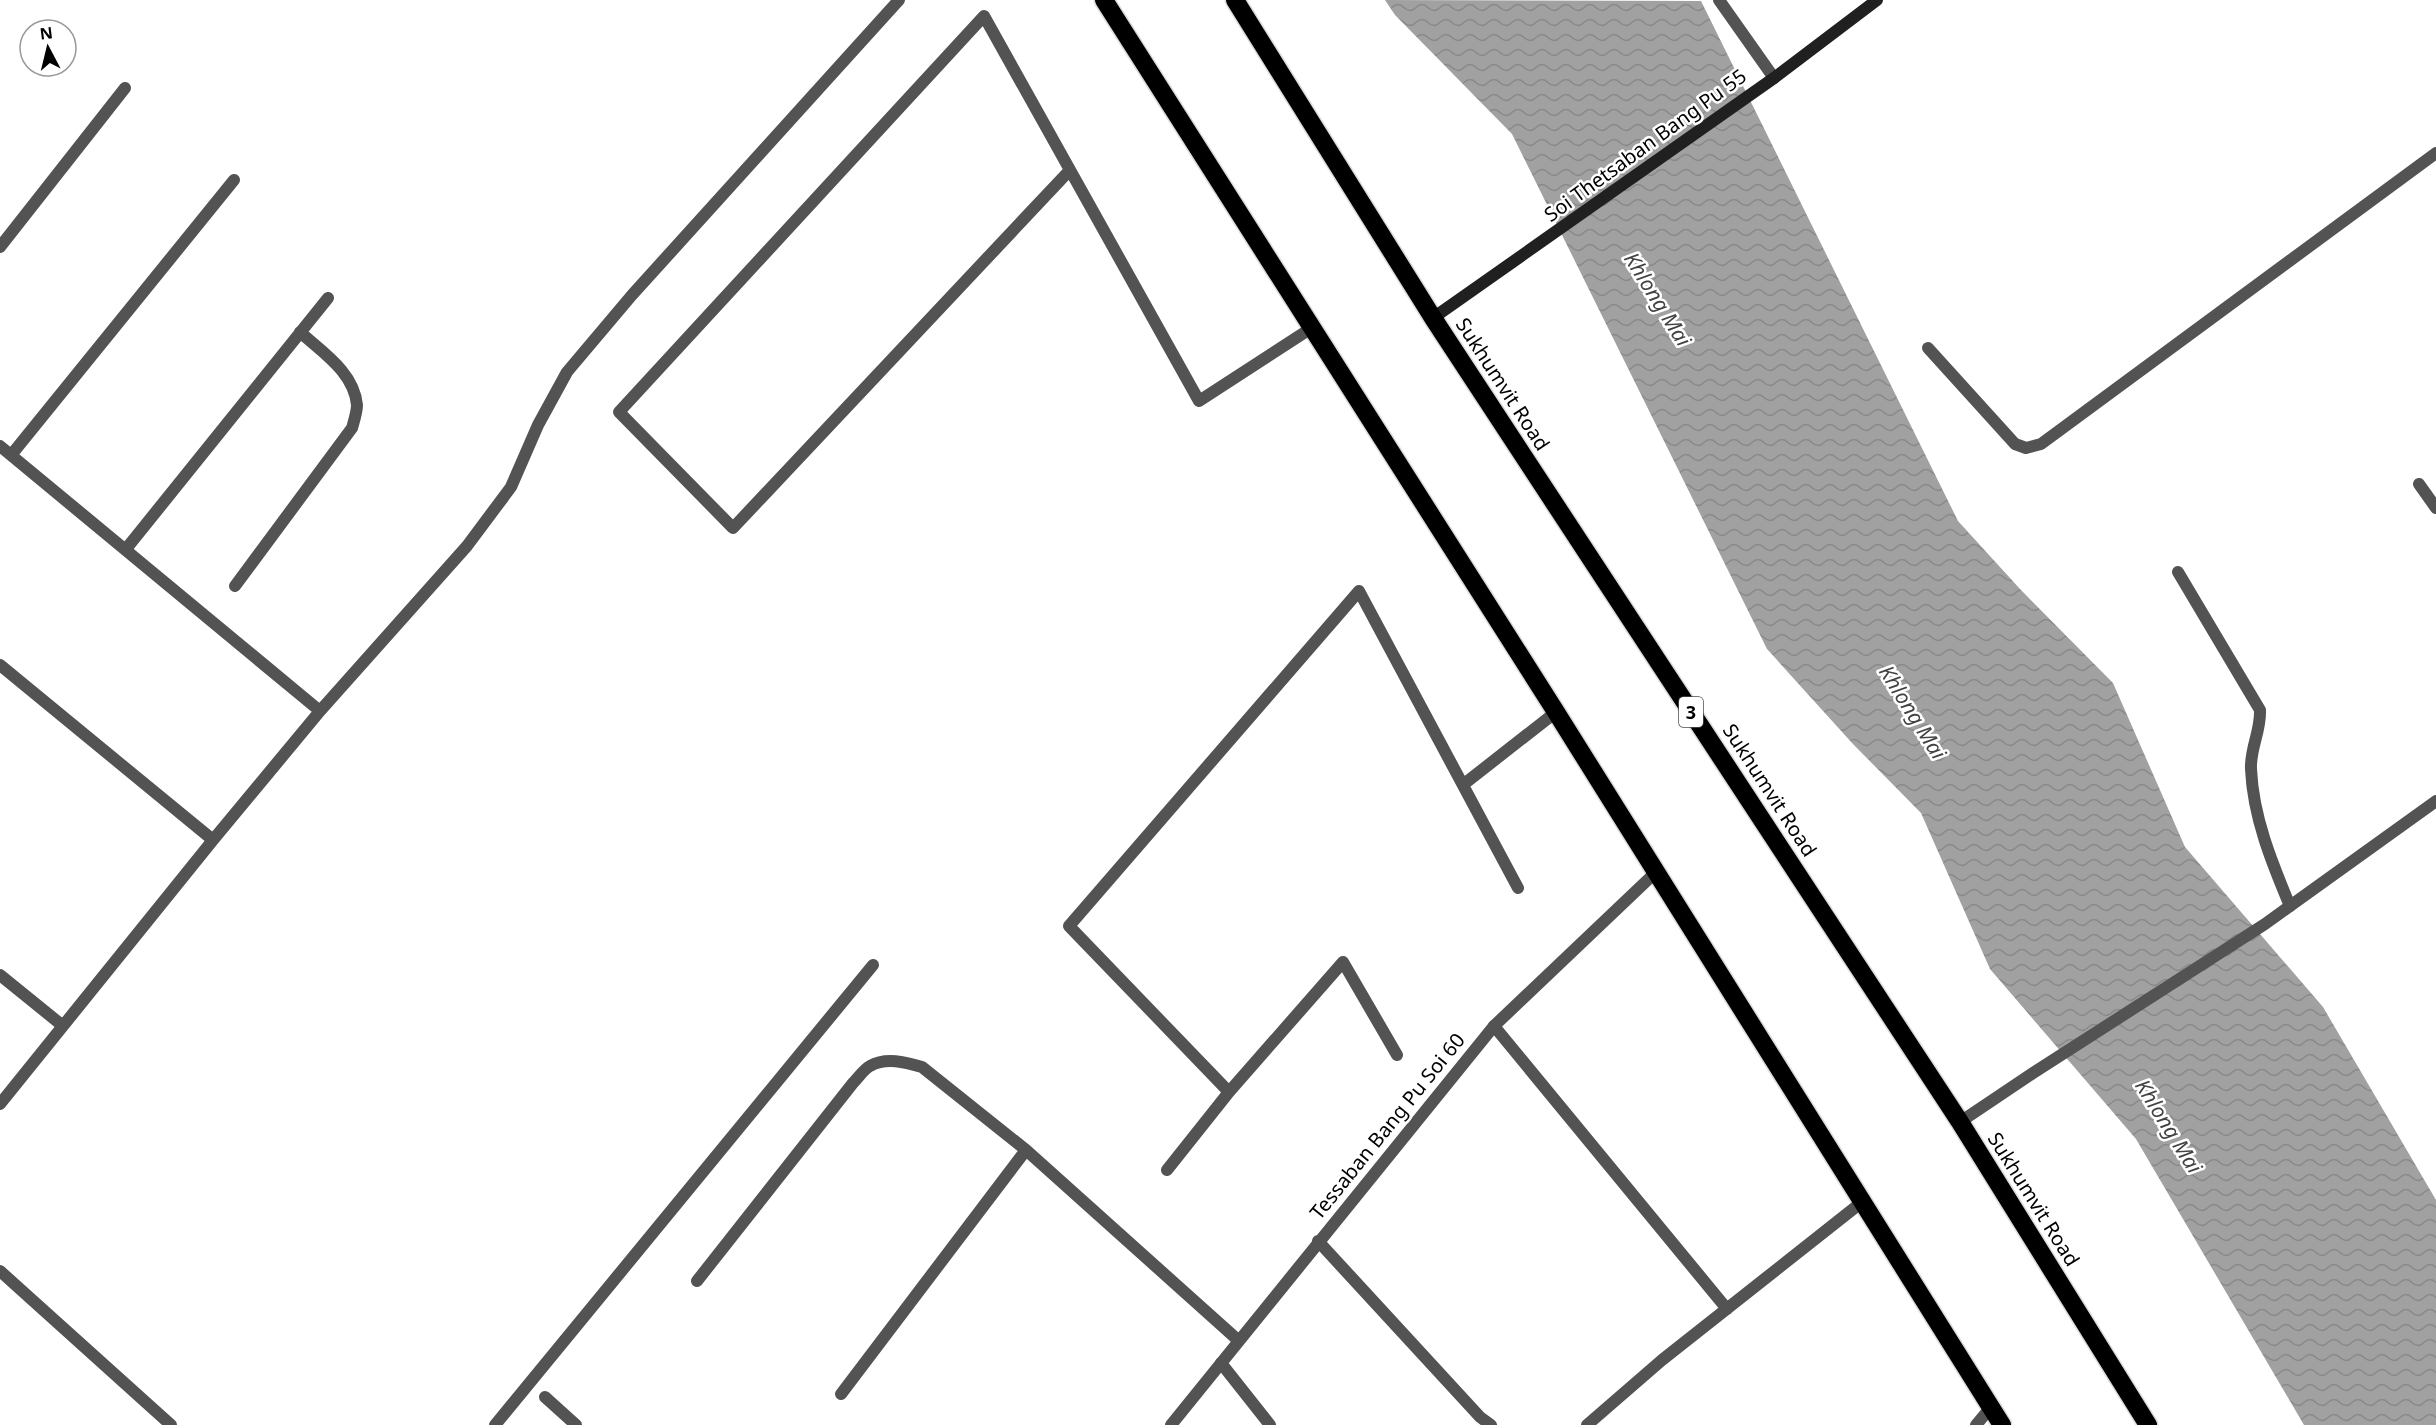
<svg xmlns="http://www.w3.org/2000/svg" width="2436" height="1425" font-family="'Noto Sans',sans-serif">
<defs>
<pattern id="water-waves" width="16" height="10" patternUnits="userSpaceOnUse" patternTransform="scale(1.5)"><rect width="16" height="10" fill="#a1a1a1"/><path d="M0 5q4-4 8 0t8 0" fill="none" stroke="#898989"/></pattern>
</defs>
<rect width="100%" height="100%" fill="#fff"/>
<path fill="url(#water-waves)" d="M1385 0 1701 1 1958 521 2020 589 2113 683 2185 847 2323 1007 2436 1200V1425H2304L2136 1139 1990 969 1921 813 1853 744 1767 649 1512 134 1395 15Z"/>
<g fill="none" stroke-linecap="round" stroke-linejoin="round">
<g stroke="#dbdbdb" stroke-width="21">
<path id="highway" d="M1104 0 1556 712 2002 1425
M1235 0 1433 318 1960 1122 2148 1425"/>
</g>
<path stroke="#535353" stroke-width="12" d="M1719 0 1774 78
M1070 170 733 528 619 412 984 16 1199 401 1313 327
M0 247 125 88
M12 454 234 180
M126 549 328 298
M2178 572 2260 710C2261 731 2250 748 2251 769 2253 817 2272 863 2290 906
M235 586 352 428C354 421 357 412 357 405 354 372 322 352 300 332
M1464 784 1556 712
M1494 1026 1727 1309
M1229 1092 1069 926 1359 591 1518 888
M1167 1170 1229 1092 1343 962 1397 1055
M1318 1241 1480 1417 1491 1425
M1221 1363 1270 1425
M545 1397 576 1425
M1587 1425 1662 1360 1862 1202"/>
<path stroke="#535353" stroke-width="12" d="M1928 348 2015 444 2026 448 2041 444 2436 153
M0 446 320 711
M2419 484 2436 508
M0 665 213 840
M0 975 63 1026
M0 1104 213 840 320 711 467 546 511 487 538 425 567 372 632 295 899 0
M1960 1122 2033 1073 2265 924 2436 801
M0 1271 171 1425
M697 1281 853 1083C858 1078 864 1069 870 1066 886 1057 905 1062 922 1067L1026 1150 1239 1341
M841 1394 1026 1150
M495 1425 873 965
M1171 1425 1494 1026 1656 872
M1976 1425 1991 1407"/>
<path stroke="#202020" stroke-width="12" d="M1433 318 1774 78 1877 0"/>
<use href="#highway" stroke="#000" stroke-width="18"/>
</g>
<g text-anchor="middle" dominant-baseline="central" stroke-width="5" stroke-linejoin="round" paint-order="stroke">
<rect fill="#fff" stroke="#4c4c4c" stroke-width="1.5" x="1679" y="697" width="24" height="30" rx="4.5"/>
<g font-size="18" font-weight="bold" fill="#000">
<text x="1691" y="712">3</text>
</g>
<g font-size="20" fill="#000" stroke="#fff">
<text transform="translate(1645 145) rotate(-36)">Soi Thetsaban Bang Pu 55</text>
<text transform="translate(1503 384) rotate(57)">Sukhumvit Road</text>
<text transform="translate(1770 790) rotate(57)">Sukhumvit Road</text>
<text transform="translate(1387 1126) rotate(-51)">Tessaban Bang Pu Soi 60</text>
<text transform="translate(2034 1199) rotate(58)">Sukhumvit Road</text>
</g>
<g font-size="21" font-style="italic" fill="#424242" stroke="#fff">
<text transform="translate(1658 299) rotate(58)">Khlong Mai</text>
<text transform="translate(1913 712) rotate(58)">Khlong Mai</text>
<text transform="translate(2169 1126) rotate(58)">Khlong Mai</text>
</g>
</g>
<g transform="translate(48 48) rotate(353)"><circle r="28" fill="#ffffff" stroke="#999999" stroke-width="1.5"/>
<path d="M0-4.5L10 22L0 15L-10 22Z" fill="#000000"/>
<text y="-9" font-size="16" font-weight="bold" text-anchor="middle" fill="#000000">N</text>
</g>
</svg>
